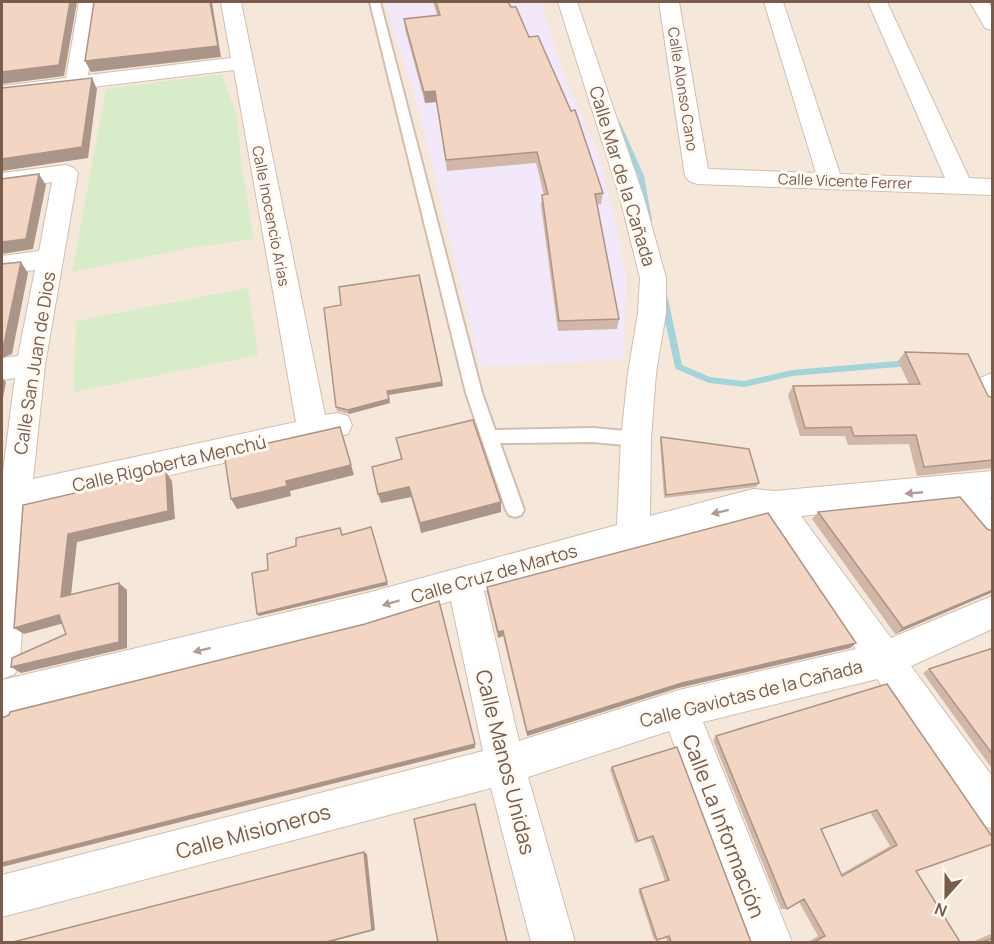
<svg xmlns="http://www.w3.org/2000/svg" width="994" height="944" font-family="Manrope,sans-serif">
<rect width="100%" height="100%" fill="#fdf6ec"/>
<path fill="#f5e8da" d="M2 2H992V942H2Z"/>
<path fill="#f3e8fa" d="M385 2H541L563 73 598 153 617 228 626 278 624 359 480 367 420 114Z"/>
<path fill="#d8ecc9" d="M222 74 237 117 242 169 254 239 190 248 72 272 106 89Z
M248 288 258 355 74 392 76 321Z"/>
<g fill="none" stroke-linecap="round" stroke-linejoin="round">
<path fill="#a5d3da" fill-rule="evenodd" d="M617 120 620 122 644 176 652 220 651 222H647L646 220 638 176 614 122Z
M664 295 668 298 682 365 710 377 744 381 792 370 909 360 913 363 909 366 792 376 744 387 709 383 676 369 675 367 660 298Z"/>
<g stroke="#d1beb0" stroke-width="4">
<path id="lane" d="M370 2H380L482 393 495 430 593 428 636 432 642 434 644 439 642 444 636 446 593 442 500 443 524 510 521 515 515 517 509 515 506 510 466 393Z"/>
</g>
<g stroke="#d1beb0" stroke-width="2">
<path id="street" d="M79 2H98L88 75 231 58 221 2H241L325 415 337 413 348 416 352 425 348 434 337 437 30 507 20 661 15 674 2 679V479L15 378 2 380V358L18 356 35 270 2 274V256L39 251 52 182 2 189V173L66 165 74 168 78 173 45 365 33 479 296 422 234 70 2 98V86L66 78Z
M558 2H577L644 198 666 278V313L656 373 651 439 650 516 753 489 774 491 992 471V497L990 498 992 501V540L980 535 954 501 801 516 891 638 992 596V629L911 666 992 776V829L978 823 877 679 703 722 792 942H748L669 731 528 777 575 942H531L491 788 2 917V875L483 751 451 601 367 627 2 718V680L367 593 617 525 621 439 628 373 638 313 640 278 620 198ZM753 517 765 518 856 649 679 690 519 741 484 591Z
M659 2H679L708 169 816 173 764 2H783L840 174 945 178 868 2H887L969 178 992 179V195L697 184 689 181 685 176Z
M970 2H988L992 8V30L985 28Z
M992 373V408L982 404 973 387 978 379Z"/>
</g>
<use href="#lane" fill="#fff" fill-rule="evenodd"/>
<use href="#street" fill="#fff" fill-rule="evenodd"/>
</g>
<path fill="#d1b7a8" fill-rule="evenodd" d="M433 2H508L529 37 603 193 601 204H597L619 319 617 329 558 331 541 206 542 195H544L536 163 447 171 436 102 425 103 405 29 404 19 437 15Z
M905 352 993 398V468L917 476 909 444 848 445 845 436H800L788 395 793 386 909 384 898 361Z
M442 382 443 386 388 395 390 403 349 414 337 411 336 407Z
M661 437 759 483 756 487 664 498 660 440Z
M396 438 501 502V512L421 533 411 497 381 503 401 459Z
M818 512 987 529 993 592 895 634 812 519Z
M487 587 850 648 678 688 527 736 503 636 498 638 487 593Z
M993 648V770L923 673 929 669Z
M887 684 916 871 960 942H808L818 936 799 902 787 909H781L713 740 716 736ZM870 812 890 846 841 874 821 829Z
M612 767 751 942H667L666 937 654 940 638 890 665 881 650 838 635 843 610 770Z
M993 933V942H972Z"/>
<path fill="#aa9588" d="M70 2H77L64 76 2 84V72Z
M210 2H212L221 57 91 72 85 61Z
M92 78 97 89 88 158 2 171V159Z
M435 91 436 102 425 103 424 92Z
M39 174 46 185 33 249 2 254V242Z
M21 262 28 273 12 354 2 358V345Z
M2 377 6 382 2 403Z
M442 382 443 386 388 395 387 391Z
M389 399 390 403 349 414 348 410Z
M340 427 354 475 290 491 291 496 237 509 231 499 286 481Z
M166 472 172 481 175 519 77 542 70 604 61 597 68 534Z
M409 487 411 497 381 503 378 494Z
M501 502V512L421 533 420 523Z
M387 582 388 585 259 616 257 614Z
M119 583 127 590V648L21 673 11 667 119 642Z
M993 590V592L895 634 903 628Z
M59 615 68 622 24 634 14 628Z
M503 631V636L498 638V632Z
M856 643 850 648 678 688 527 736V732L682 683Z
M475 744V748L2 867V863Z
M364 852 367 854 375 930 330 942H326Z"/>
<path fill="#f3d5c3" stroke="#aa9588" stroke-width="1.5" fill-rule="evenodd" d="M2 2H70L59 65 2 72Z
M94 2H210L218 46 85 61Z
M436 2H508L511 7H516L529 37 538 36 571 111 575 110 603 193 595 194 619 319 559 321 542 195 548 194 537 152 446 160 435 91 424 92 404 19 440 15Z
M92 78 82 147 2 159V88Z
M39 174 26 239 2 242V179Z
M21 262 4 344 2 345V264Z
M419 275 442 382 387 391 389 399 348 410 336 407 324 308 341 305 339 287Z
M905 352 968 354 988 396 993 398V460L924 467 916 435 854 436 851 427 805 428 793 386 920 384Z
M473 420 501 502 420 523 409 487 378 494 372 467 402 459 396 438Z
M340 427 351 465 286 481 287 486 231 499 224 453Z
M661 437 749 449 759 483 666 495Z
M166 472 168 511 68 534 61 597 119 583V642L11 667 12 658 66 634 59 615 14 628 23 505Z
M960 497 987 529 993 531V590L903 628 818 512Z
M768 513 856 643 682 683 527 732 503 631 498 632 487 587Z
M371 527 387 582 257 614 252 573 268 570 267 554 296 546V538L340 528 342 535Z
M439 601 475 744 2 863V718L9 715 10 712 365 624Z
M993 648V755L929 669Z
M887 684 993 838V844L916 871 960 942H814L825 936 804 899 787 909 716 736ZM877 810 897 845 842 876 821 829Z
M677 747 751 942H671L669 936 657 940 640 889 669 880 653 836 638 841 612 767Z
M475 804 507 942H438L414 819Z
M364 852 372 930 326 942H13Z
M993 938V942H982Z"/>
<defs><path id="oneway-solid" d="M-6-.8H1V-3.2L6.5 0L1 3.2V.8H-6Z" transform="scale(1.5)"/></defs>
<g fill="#af9d94">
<use href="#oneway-solid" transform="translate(914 493) rotate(175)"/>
<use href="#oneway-solid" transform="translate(720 512) rotate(166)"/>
<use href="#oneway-solid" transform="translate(391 603) rotate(163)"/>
<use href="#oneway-solid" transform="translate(202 650) rotate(166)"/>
</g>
<g text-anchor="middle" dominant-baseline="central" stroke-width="6" stroke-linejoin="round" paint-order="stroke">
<g font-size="15" fill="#7a5c4d" stroke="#fffaf3">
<text transform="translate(683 89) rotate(81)">Calle Alonso Cano</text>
<text transform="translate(845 181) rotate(2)">Calle Vicente Ferrer</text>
<text transform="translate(271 216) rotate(79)">Calle Inocencio Arias</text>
</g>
<g font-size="18" fill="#7a5c4d" stroke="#fffaf3">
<text transform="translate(623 176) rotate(73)">Calle Mar de la Cañada</text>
<text transform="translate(34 363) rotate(-81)">Calle San Juan de Dios</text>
<text transform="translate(169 463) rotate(-13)">Calle Rigoberta Menchú</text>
<text transform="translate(494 573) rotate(-16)">Calle Cruz de Martos</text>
<text transform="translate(751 693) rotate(-14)">Calle Gaviotas de la Cañada</text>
</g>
<g font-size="21" fill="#7a5c4d" stroke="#fffaf3">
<text transform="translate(506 762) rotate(76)">Calle Manos Unidas</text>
<text transform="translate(724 826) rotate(69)">Calle La Información</text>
<text transform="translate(253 831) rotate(-15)">Calle Misioneros</text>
</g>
</g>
<rect width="994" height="944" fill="none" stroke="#7a5c4d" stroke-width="6"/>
<g transform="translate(946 896) rotate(201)" stroke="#fffaf3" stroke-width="4.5" paint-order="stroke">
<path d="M0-4.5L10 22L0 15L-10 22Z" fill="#7a5c4d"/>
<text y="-9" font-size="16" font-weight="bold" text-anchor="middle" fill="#7a5c4d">N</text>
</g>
</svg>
